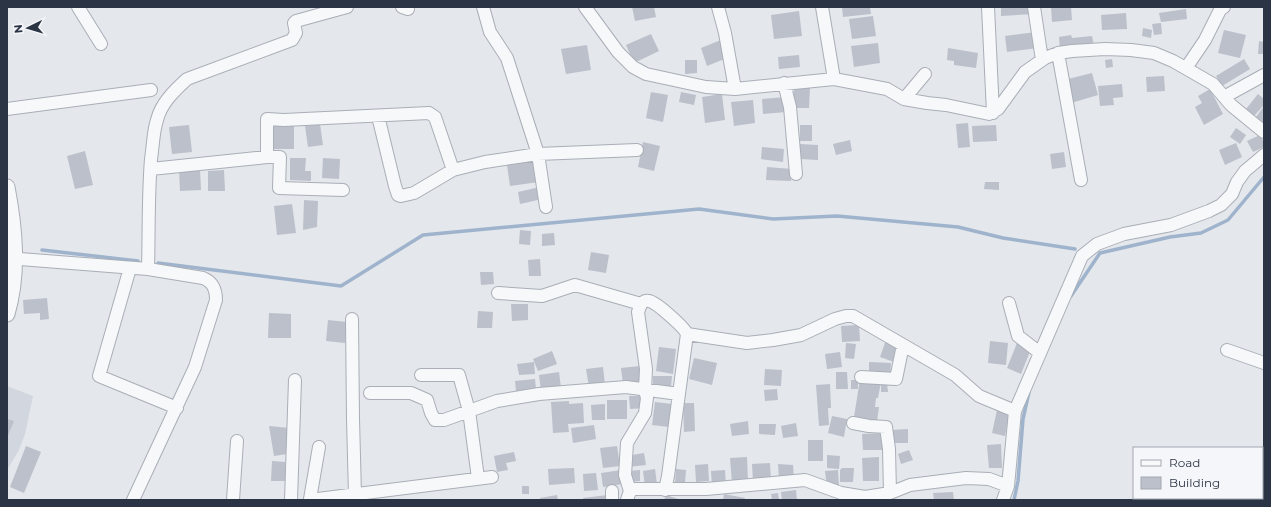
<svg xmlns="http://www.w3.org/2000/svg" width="1271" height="507" font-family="Montserrat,sans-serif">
<rect width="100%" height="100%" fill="#e4e7ec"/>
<path fill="#d2d6de" d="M7 386 33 396 25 434 19 450 7 470Z"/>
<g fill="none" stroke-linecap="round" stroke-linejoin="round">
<path stroke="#9fb4cc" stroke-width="3.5" d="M42 250 138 261
M158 263 341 286 423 235 699 209 773 219 837 216 958 227 1003 238 1075 249
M1071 296 1100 253 1170 237 1201 233 1228 220 1264 177
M1014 500 1018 481 1023 419 1029 392"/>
</g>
<path fill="#bbc0ca" d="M632 7H654L656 17 635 21Z
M842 7H870L871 14 843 17Z
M1001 7H1035V14L1001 16Z
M1051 7H1071L1072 20 1052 22Z
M1186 9 1187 19 1161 22 1159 13Z
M799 11 802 36 774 39 771 15Z
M1126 13 1127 29 1102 30 1101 15Z
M873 16 876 36 852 39 849 19Z
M1161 23 1162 34 1154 35 1152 24Z
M1143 28 1152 30 1151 38 1142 36Z
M1224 30 1246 35 1240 58 1218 53Z
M1044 31 1046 47 1007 52 1005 36Z
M651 34 659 51 634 63 626 45Z
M1071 35 1072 38 1092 36 1094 46 1060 50 1059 37Z
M721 40 727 58 707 66 701 48Z
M1259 41 1264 42V54H1258Z
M878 43 880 63 854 67 851 46Z
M587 45 591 70 566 74 561 49Z
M948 48 978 53 976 68 954 65V61L947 60Z
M799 55 800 67 779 69 778 57Z
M1112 59 1113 67 1106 68 1105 60Z
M1244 59 1250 69 1222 86 1216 76Z
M685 60H697V73L685 74Z
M1092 73 1098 95 1071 103 1064 80Z
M1164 76 1165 91 1147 92 1146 77Z
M1122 84 1123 97 1113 98 1114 105 1100 106 1098 86Z
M794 88H810L809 108H793Z
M1210 89 1223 114 1204 125 1195 107 1202 103 1198 96Z
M651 92 668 95 663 122 646 118Z
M681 92 696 95 694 105 679 102Z
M722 94 725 120 705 123 702 97Z
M1258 94 1264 99V105L1254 116 1246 109Z
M785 97 786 112 763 114 762 99Z
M753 100 755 123 734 126 731 102Z
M1264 106V124L1256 117Z
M968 123 970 147 958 148 956 124Z
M320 124 323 145 308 147 305 126Z
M189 125 192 152 172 154 169 127Z
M800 125H812V141H800Z
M996 125 997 141 973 142 972 126Z
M274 126H294V149H274Z
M1236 128 1246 135 1240 144 1230 137Z
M1260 135 1264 143V147L1253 152 1247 141Z
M850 140 852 151 836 155 833 144Z
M643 142 660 146 654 171 638 167Z
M1236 143 1242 157 1225 165 1219 150Z
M800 144 818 145V160L800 159Z
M762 147 784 149 783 162 761 159Z
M85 151 93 185 75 189 67 156Z
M1064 152 1066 167 1052 169 1050 154Z
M290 158H306L305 171H311V181L290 180Z
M323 158 340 159 339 179 322 178Z
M537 161 539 182 510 186 507 165Z
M767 167 792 169 791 181 766 180Z
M200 169 201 190 180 191 179 170Z
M224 170 225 191H208V171Z
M985 182H999V190L984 189Z
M540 187 542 199 520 204 518 192Z
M304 200 318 201 317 227 303 230Z
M292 204 296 233 277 235 274 206Z
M520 230 531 231 530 245 519 244Z
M554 233 555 245 542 246V234Z
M591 252 609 255 606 273 588 270Z
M540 259 541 276H529L528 260Z
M480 272H493L494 284 481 285Z
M47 298 49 319 40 320V313L24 314 23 300Z
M511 304H528V320L512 321Z
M478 311 493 312 492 328H477Z
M269 313 291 314V338H268Z
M328 320 347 322 345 343 326 341Z
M859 325 860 341 842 342 841 326Z
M886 340 900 346 894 362 880 357Z
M990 341 1008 343 1006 365 988 363Z
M846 343 856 344 854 359 845 358Z
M1017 343 1031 349 1021 374 1007 368Z
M659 347 676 349 673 374 656 371Z
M552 351 557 364 538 371 533 359Z
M840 352 842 367 827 369 825 354Z
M694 358 717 363 712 385 689 379Z
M534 362 535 374 519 375 517 364Z
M869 362 891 363 890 378 869 376Z
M640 366 642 381 623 384 621 368Z
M603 367 605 385 589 387 586 369Z
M765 369 782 370 781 386 764 385Z
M559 372 561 388 541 391 539 375Z
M836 372H847L848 389H836Z
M653 376H672L671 387H653Z
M535 379 536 389 516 391 515 381Z
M860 379 881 382 878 398H876L875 407H879L877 421 854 417Z
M851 380H858V389H851Z
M881 383H887L888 392H881Z
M830 384 831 408H828L829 425 819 426 816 385Z
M777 389 778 400 765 401 764 390Z
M629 396H643L644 408 630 409Z
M607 400H627V419H607Z
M569 401V404L583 403 584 423 568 424 569 432 553 433 551 402Z
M655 402 672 404 669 427 652 425Z
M683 403H694L695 431 684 432Z
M605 404V420H592L591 405Z
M997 410 1009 412 1005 436 992 433Z
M832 416 847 419 844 437 828 433Z
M7 419 14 421 7 438Z
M748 421 749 434 732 436 730 424Z
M796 423 798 436 783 438 781 426Z
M759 424H776L775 435 759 434Z
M594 425 596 439 573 443 571 428Z
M269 426 290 428 287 454 274 456Z
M908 429V443H891L890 430Z
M884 433 885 450H863L862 434Z
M808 440H823V461H808Z
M1001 444 1002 468H989L987 445Z
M26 446 41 452 24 493 10 487Z
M617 446 620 466 603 468 600 448Z
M909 450 913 460 901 464 898 454Z
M514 452 516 461 506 463 508 470 497 472 494 456Z
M644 453 646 465 628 467 626 456Z
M827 455 840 456 839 469 827 468Z
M747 457 748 482 732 483 730 458Z
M879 457V481H863L862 458Z
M272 461 285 462V481H271Z
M770 463 771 481 753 482 752 464Z
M708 464 709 481 696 482 695 465Z
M778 464 793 465 794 478 779 479Z
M574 468 575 483 549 485 548 469Z
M842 468H854L853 482H840V470Z
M655 469 657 484 645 486 643 471Z
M676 469 686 470 685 483H675Z
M621 470 623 484 603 487 601 473Z
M640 470V481L628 482V471Z
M725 470 726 486 712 487 711 471Z
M838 470 839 486 827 487 825 471Z
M596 473 598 490 584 491 583 474Z
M522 486H529V494H522Z
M796 490 797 500H782L781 492Z
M953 492 954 500H934L933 493Z
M778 493 779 500H772L771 494Z
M724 494 745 498 744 500H723Z
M557 495 558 500H540V498Z
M608 495 609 500H584L583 498Z
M666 495 681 500H664Z"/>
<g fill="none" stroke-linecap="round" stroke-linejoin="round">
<g stroke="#a9aeb7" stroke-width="14">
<path id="minor" d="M78 7 101 44
M402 7 408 9
M585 7 618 52 633 67 646 74 706 87 735 89 834 79 887 89 904 99 927 103 946 105 989 114 998 109 1025 72 1045 58 1058 53 1072 51 1105 49 1131 50 1154 53 1173 61 1213 84 1231 105 1264 132
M718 7 725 33 735 89
M822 7 834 79
M988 7 993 113
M1034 7 1042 60
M1058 53 1081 180
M1186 68 1205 40 1220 10 1224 7
M784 83 790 107 796 174
M1224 97 1264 75
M904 99 925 74
M7 109 151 90
M378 116 395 186 398 195 401 196 414 193 453 170 485 162 538 154 507 58 490 32 483 7
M267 157V119L284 120 429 113 435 117 453 170
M151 169 267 157H280L279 188 343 190
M546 207 538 154 637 150
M7 258 148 269 203 278C213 282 216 289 216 300L195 367 133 500
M130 268 99 376 177 408
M148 269C149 233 148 196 151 159 153 147 153 132 157 120 161 103 175 90 187 79L292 40 296 33 294 23 296 21 347 7
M498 293 542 296 575 285 641 304
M1009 303 1018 336 1040 353
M352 319 353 419 355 495
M687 334 747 343 773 340 801 335 835 319 846 316H853L955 375 979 396 1015 411
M1227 350 1264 363
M421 375H459L469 411 478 478
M861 377 896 379 903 345
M370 393H411L427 400 431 413 435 420H444L497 401 539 394 626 387 679 394
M853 423 869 426 886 427 889 449 890 493
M612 491V500
M630 491 625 475 627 443 645 413 647 398 645 390 646 369 638 312 641 304C643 302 645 300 649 301 656 302 684 327 687 334L668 476 665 490
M310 499 319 447
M233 500 237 441
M291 500 295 380
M310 500 492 477
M627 500 630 491 635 489H706L805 480 841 493 865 497 890 493 910 485 966 478 989 479 1008 486
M1003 500 1008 486 1015 411 1082 256 1097 244 1124 234 1171 225 1209 211 1221 205 1232 194 1237 182 1245 171 1264 155"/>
</g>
<g stroke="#a9aeb7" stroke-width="17">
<path id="tertiary" d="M7 187C15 229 19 273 7 314"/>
</g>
<use href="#minor" stroke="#f7f8fa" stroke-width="12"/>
<use href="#tertiary" stroke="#f7f8fa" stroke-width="15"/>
</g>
<rect width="1271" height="507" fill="none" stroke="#2b3445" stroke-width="16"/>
<rect x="1133" y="447" width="130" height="52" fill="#f4f6f9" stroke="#a4a8b1"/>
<rect x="1141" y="460" width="20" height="6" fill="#f7f8fa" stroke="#a4a8b1"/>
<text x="1169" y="467" font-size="12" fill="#2b3445">Road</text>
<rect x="1141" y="477" width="20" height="12" fill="#bbc0ca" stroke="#a4a8b1"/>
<text x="1169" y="487" font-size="12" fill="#2b3445">Building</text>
<g transform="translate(28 28) rotate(265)" stroke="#f4f6f9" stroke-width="3" paint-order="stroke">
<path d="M0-3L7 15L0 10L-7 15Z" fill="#2b3445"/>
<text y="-6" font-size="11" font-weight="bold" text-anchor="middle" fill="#2b3445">N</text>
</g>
</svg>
